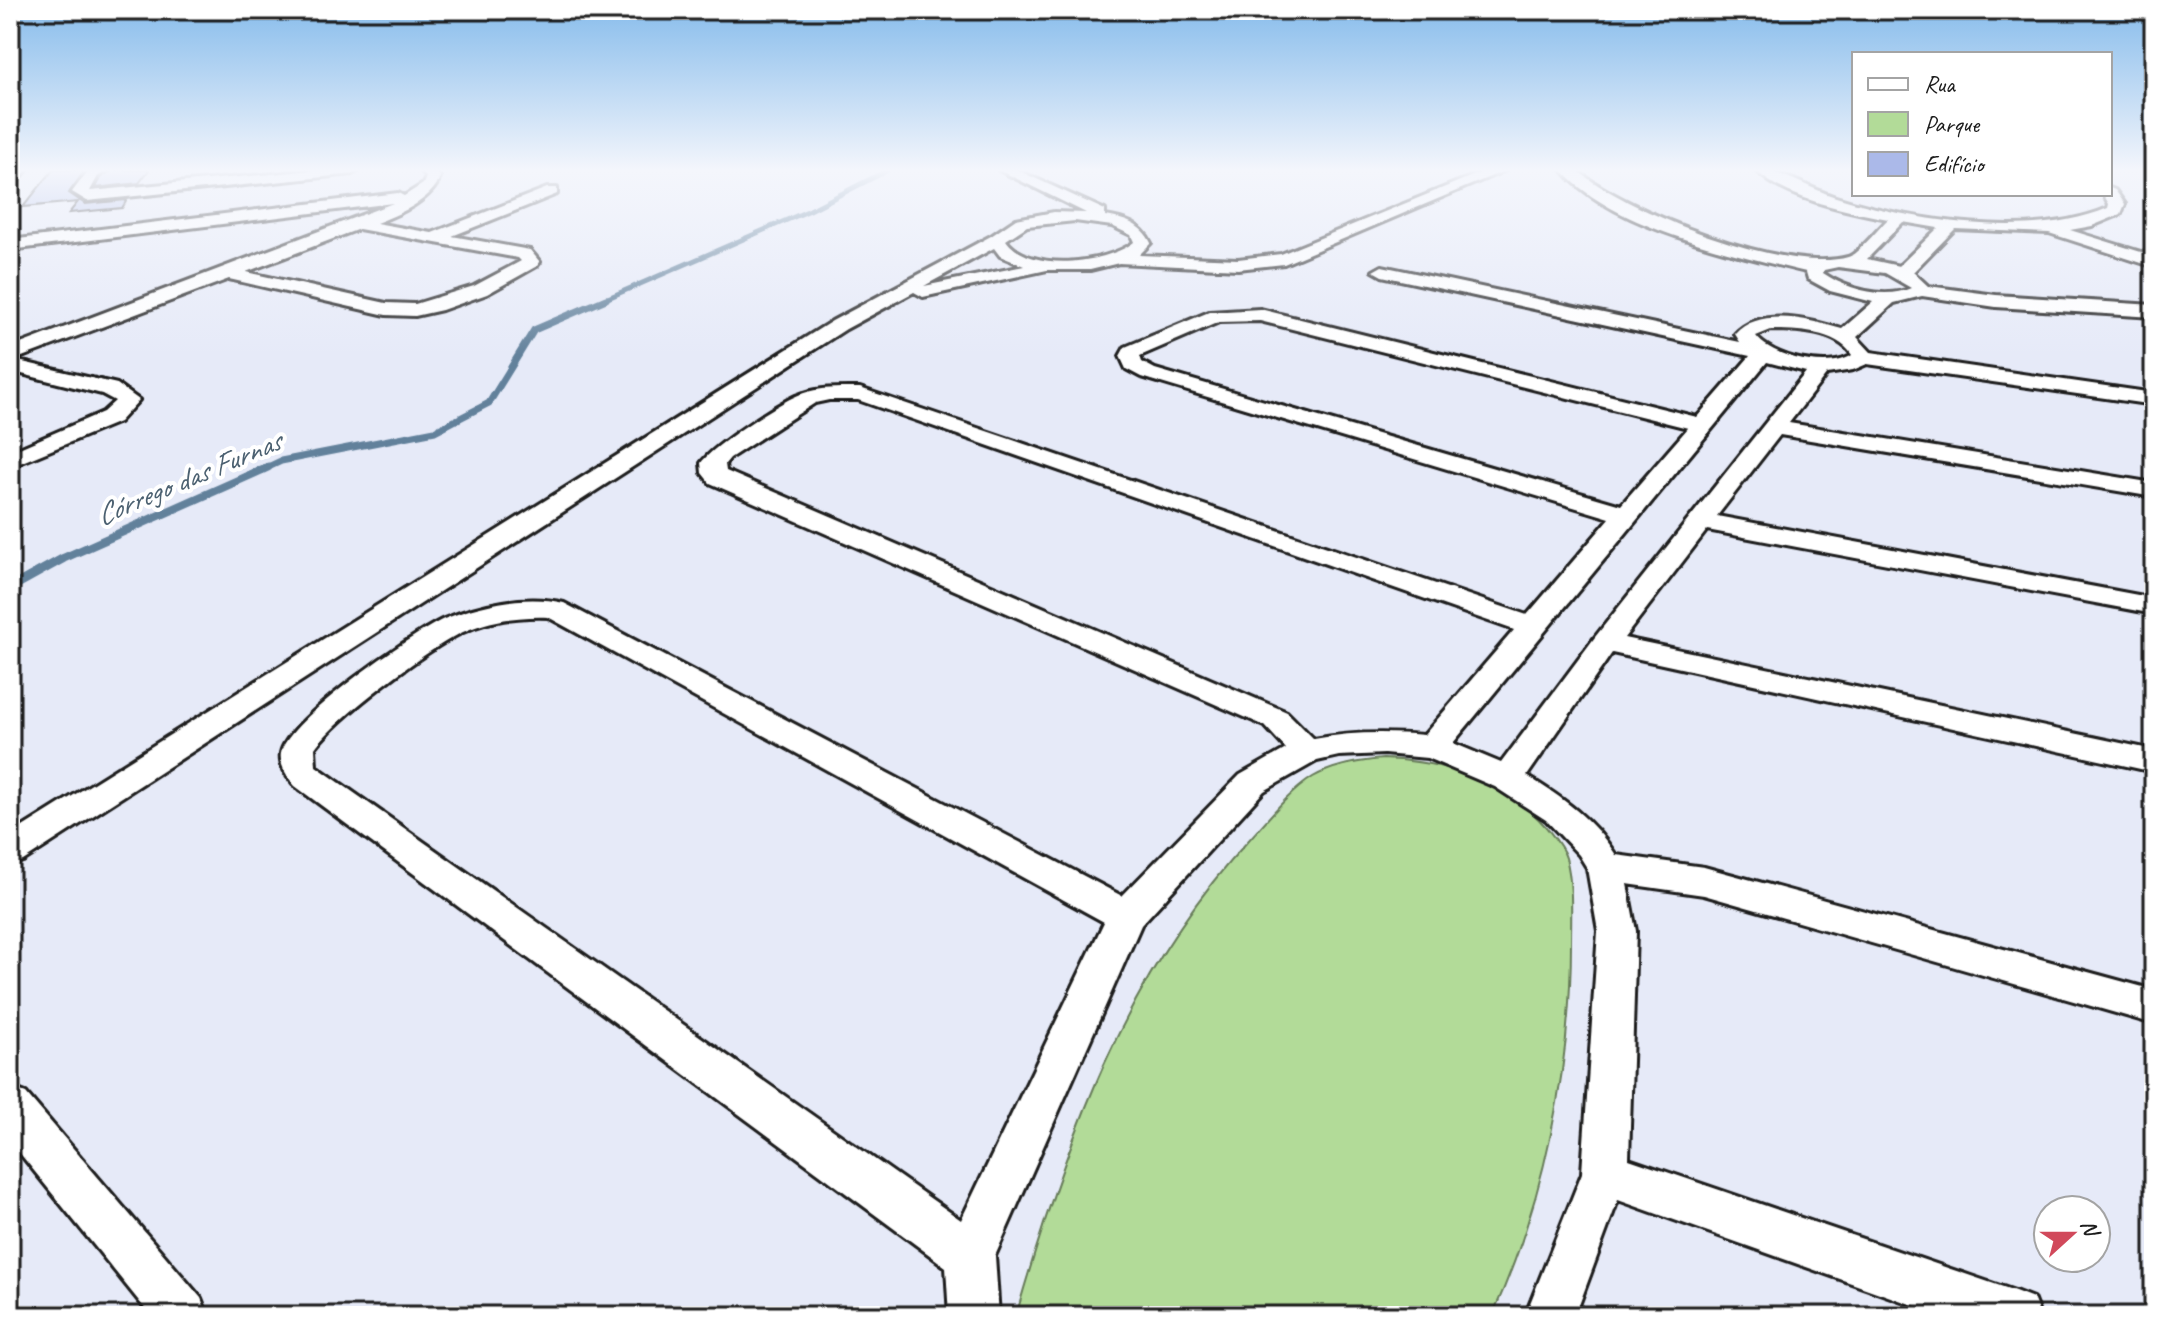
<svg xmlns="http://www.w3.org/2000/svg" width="2164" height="1326" font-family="Caveat,sans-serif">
<rect width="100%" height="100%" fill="#e6eaf8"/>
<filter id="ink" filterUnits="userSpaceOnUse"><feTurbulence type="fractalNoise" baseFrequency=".0125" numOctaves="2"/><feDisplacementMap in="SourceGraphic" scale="16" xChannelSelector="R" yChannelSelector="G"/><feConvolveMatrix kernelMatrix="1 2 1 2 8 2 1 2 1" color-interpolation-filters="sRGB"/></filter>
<g filter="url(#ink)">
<path fill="#b2db98" stroke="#677c5a" stroke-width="2" d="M1383 759C1444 761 1504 780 1546 827 1553 836 1563 847 1566 858 1573 883 1571 917 1571 943 1571 1069 1544 1201 1492 1316H1016C1065 1145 1125 974 1248 841 1267 820 1289 792 1313 777 1334 765 1358 761 1383 759Z"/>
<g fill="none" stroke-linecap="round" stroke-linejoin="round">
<path stroke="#62819b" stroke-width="5" d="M601 301 810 210 888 170"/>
<path stroke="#62819b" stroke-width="7" d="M264 469 281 461 435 431 489 403 534 330 606 299"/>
<path stroke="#62819b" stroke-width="9" d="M10 588 64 558 268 467"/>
</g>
<path fill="#abb9e9" stroke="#1c1c1c" stroke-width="2" d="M53 170H85L69 193 85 204 127 200 122 208 69 213 78 202 23 207Z
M112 170H149L139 183 95 188 100 178Z"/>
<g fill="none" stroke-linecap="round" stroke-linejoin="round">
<g stroke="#1c1c1c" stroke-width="6">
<path id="street" d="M12 170H27L15 184 10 185Z
M89 170H109L98 176 90 191 314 170H359L352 174 87 201 72 192Z
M421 170H435L440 177C433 200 397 215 376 223L432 233 547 188H557V194L452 236 530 250 540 262 537 266 487 294 442 310 415 316 386 315 229 279 14 360 117 384 139 400 119 422 10 467V452L103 412 115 401 102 394 10 371V348L393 203 10 250V240L398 193 404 196 423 184 426 177ZM359 229 518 258 521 261 474 286 415 304 386 303 246 272Z
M999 170H1017L1105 210V216C1125 219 1142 224 1151 243L1139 255 1238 259 1281 254 1487 170H1506L1284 264 1238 269 1119 263 1090 270H1047L923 297 914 292 846 329 23 861 10 865V835L832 321 991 236 1016 219 1054 212 1086 213ZM1075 221 1112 226 1131 235 1134 242C1106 264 1029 273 1006 240L1027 226ZM994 248 1000 256 1024 266 924 286Z
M1562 170H1577C1626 211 1786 275 1848 257 1857 255 1880 227 1888 219 1851 212 1781 198 1756 170 1781 170 1810 189 1836 197 1913 221 2033 240 2108 208L2109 204 2103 194H2110V188L2115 190 2125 204 2121 214 2092 226 2070 230 2154 256V267L2049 233 1955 229 1913 272 1928 286 1996 295 2154 305V317L1996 307 1922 296 1894 303 1857 337 1871 352 2154 393V405L1867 364 1853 370 1827 374 1789 423 2154 483V497L1780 435 1717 516 2154 598V614L1707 530 1624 638 2154 750V772L1612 653 1527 776C1563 798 1593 819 1616 855L1704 867 2154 990V1024L1704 895 1627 884 1636 931 1629 1159 2015 1291 2033 1298 2040 1316H1944L1618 1200 1575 1316H1525L1582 1173 1598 931 1587 868 1579 855 1546 820 1495 787 1427 758 1384 754 1339 756 1317 761 1264 791 1141 925 995 1256 999 1316H949L946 1267 295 786C288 777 279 766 281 753 286 721 413 633 444 619 480 604 526 594 564 603L1122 896 1240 775 1286 749 1265 726 710 483 702 473 701 463C713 446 783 399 804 393 822 387 841 388 860 388L1527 615 1610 518 1141 377 1126 369 1120 356 1125 347 1209 312 1260 309 1697 417 1750 356 1382 276 1373 271 1382 266 1740 342 1735 334C1759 306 1812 320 1842 329L1873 302 1830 291 1808 279 1806 272C1734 254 1611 228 1562 170ZM1903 222 1938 228 1899 266 1867 259ZM1838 267 1885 273 1911 288C1885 300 1846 289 1823 273L1824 270ZM1260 321 1688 428 1621 505 1155 369 1142 362 1140 356 1219 322ZM1771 330C1797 330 1837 331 1852 355 1830 371 1771 357 1756 336ZM1767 362 1806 372 1595 637 1501 763 1453 743ZM829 400H858L1514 630 1424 735C1386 732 1351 732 1314 739L1287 712 726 471 725 464 730 458 815 403ZM548 617 1104 922 961 1220 316 766 315 748C340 715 426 650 463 632 489 620 519 616 548 617Z
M10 1087 26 1093 201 1298 208 1316H151L10 1141Z"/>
</g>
<use href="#street" fill="#fff" fill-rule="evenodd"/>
</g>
</g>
<linearGradient id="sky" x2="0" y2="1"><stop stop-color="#85bbeb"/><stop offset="0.48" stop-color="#f4f6fc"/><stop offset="1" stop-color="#f4f6fc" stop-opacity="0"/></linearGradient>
<rect width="2164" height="355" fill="url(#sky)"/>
<g text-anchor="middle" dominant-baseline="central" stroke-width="8" stroke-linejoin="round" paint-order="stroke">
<g font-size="30" font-style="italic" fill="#4b6070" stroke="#fff">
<text transform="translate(188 478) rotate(-23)">Córrego das Furnas</text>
</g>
</g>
<rect width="2164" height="1326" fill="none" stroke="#fff" stroke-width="40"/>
<rect x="20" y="20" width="2124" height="1286" fill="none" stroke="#1c1c1c" stroke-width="3" filter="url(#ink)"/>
<rect x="1852" y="52" width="260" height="144" fill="#ffffff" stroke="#a4a4a4" stroke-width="2"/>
<rect x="1868" y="78" width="40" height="12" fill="#ffffff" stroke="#a4a4a4" stroke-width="2"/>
<text x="1924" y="92" font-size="24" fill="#1c1c1c">Rua</text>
<rect x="1868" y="112" width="40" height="24" fill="#b2db98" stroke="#a4a4a4" stroke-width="2"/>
<text x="1924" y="132" font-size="24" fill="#1c1c1c">Parque</text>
<rect x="1868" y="152" width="40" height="24" fill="#abb9e9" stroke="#a4a4a4" stroke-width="2"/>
<text x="1924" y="172" font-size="24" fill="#1c1c1c">Edifício</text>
<g transform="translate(2072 1234) rotate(69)"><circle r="38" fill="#ffffff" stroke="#a4a4a4" stroke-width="2"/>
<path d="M0-6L14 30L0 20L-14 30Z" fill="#d1495b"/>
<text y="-12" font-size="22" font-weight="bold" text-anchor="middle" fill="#1c1c1c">N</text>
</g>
</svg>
